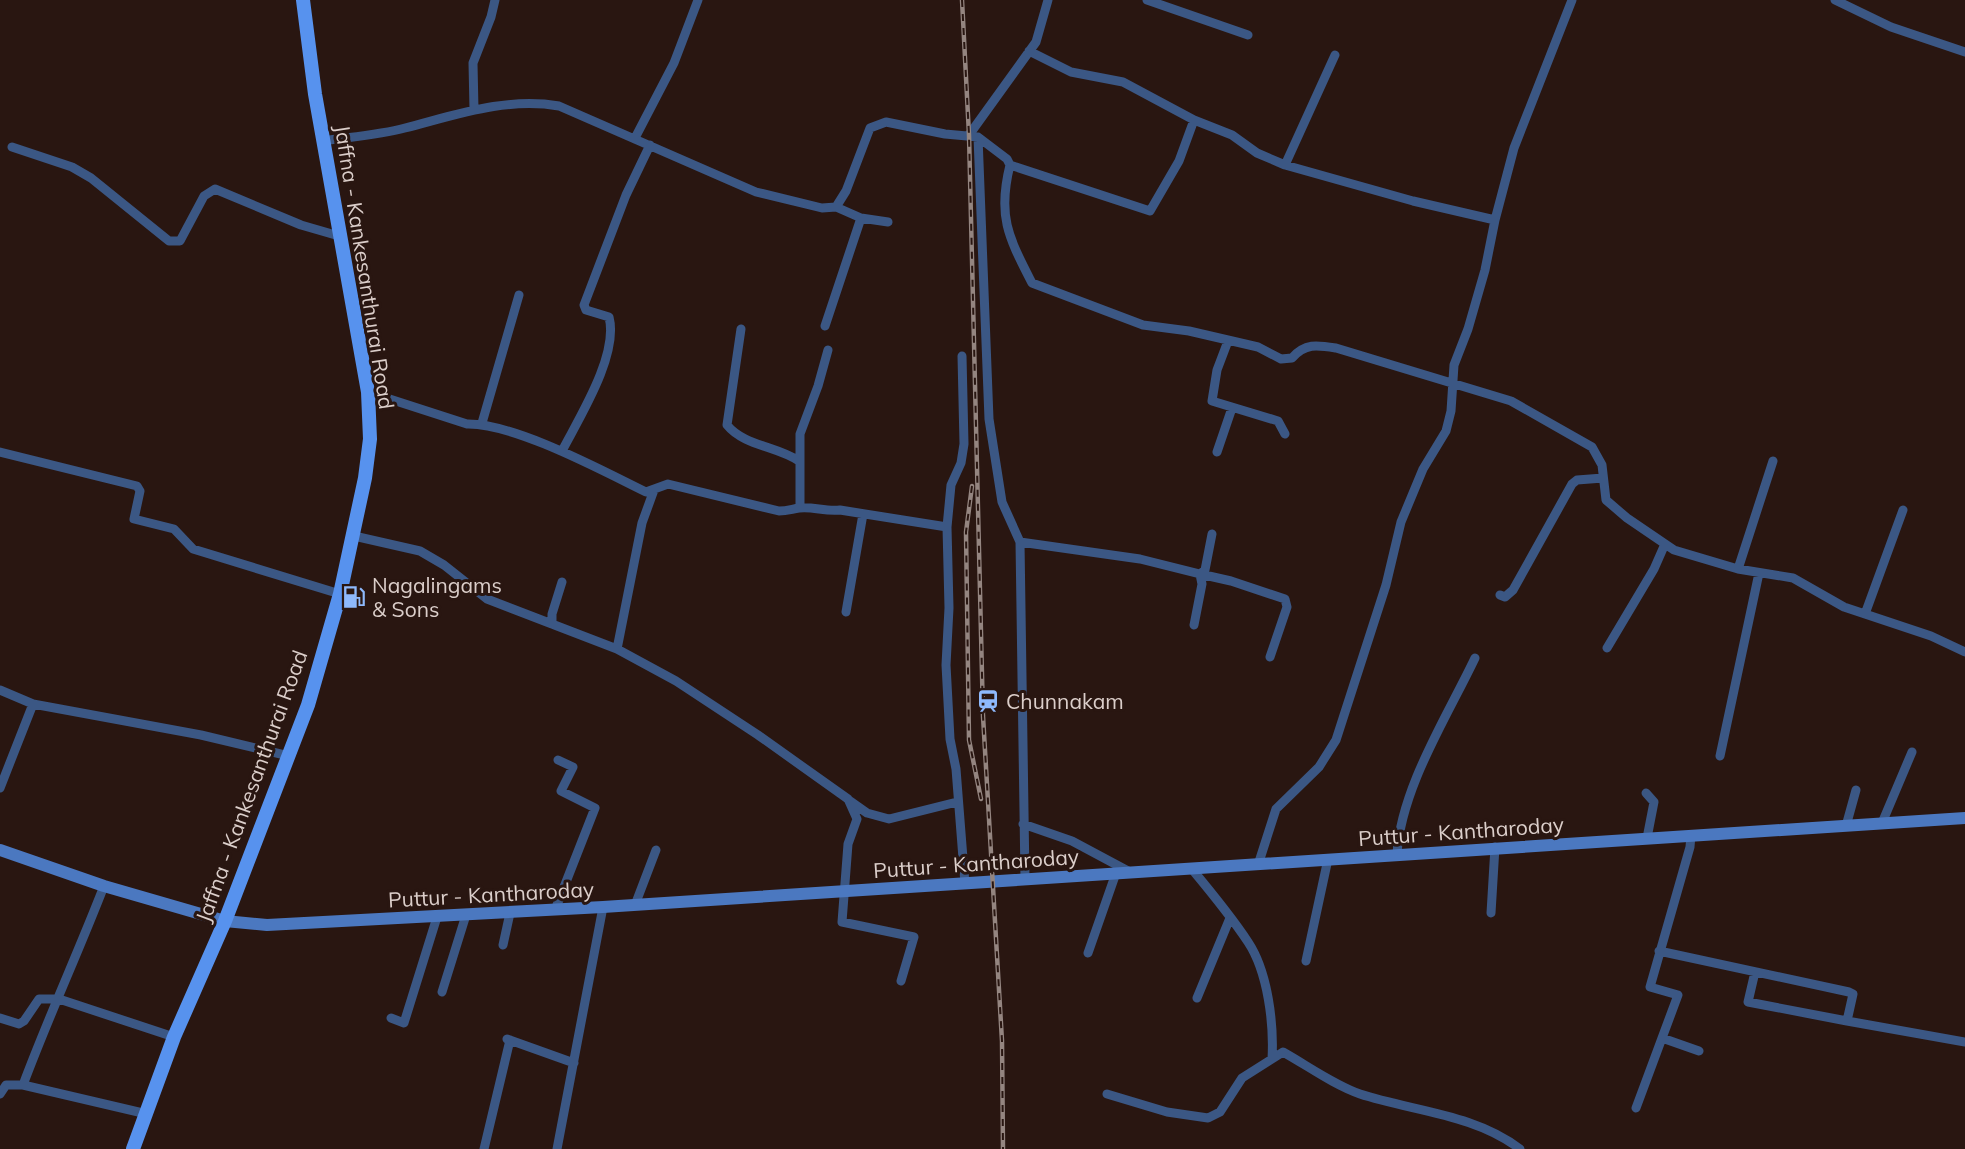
<svg xmlns="http://www.w3.org/2000/svg" width="1965" height="1149" font-family="Mulish,sans-serif">
<rect width="100%" height="100%" fill="#291611"/>
<g fill="none" stroke-linecap="round" stroke-linejoin="round">
<path stroke="#3b5784" stroke-width="9" d="M1147 0 1248 35
M1835 0 1891 27 1965 52
M1029 51 1071 72 1123 82 1194 120 1232 135 1257 153 1285 165 1413 201 1495 220
M474 110 473 63 491 17 495 0
M969 135 1036 42 1048 0
M978 137 989 419 1002 502 1020 542 1025 879
M635 138 674 63 698 0
M323 141C350 137 379 135 405 128 456 115 505 97 559 106L756 192 822 208 836 207 846 191 870 128 886 122 945 134 978 137 1007 159 1010 165 1150 211 1179 161 1194 120
M12 147 72 167 91 178 169 241H180L204 196 215 189 301 225 339 236
M1010 165C997 217 1009 238 1032 283L1143 325 1189 331 1258 347 1281 359 1292 358C1305 343 1317 345 1336 348L1511 401 1592 447 1602 465 1606 500 1627 518 1674 550 1738 569 1793 578 1844 607 1931 636 1965 652
M1285 165 1335 55
M836 207 861 218 888 222
M825 326 861 218
M741 329 727 425C744 446 777 446 799 461
M1228 341 1217 370 1212 401 1278 421 1285 434
M962 356 964 444 961 463 951 485 947 527 949 608 946 665 950 739 956 769 965 884
M368 392 467 424C514 423 601 470 646 492L668 484 779 511C787 511 792 509 799 508 812 506 826 512 840 510L947 527
M482 423 519 295
M562 451C579 418 619 355 609 317L586 310 584 305 626 195 650 145
M0 452 137 486 140 491 134 519 174 529 193 549 340 594
M1217 452 1232 408
M800 508V434L818 386 828 350
M1212 534 1205 570 1200 574 1231 581 1285 599 1287 607 1270 657
M354 536 420 551 444 565 487 599 617 649 676 681 758 735 848 799 857 819 848 844 842 922 914 937 901 981
M1020 542 1140 559 1200 574 1202 584 1194 625
M1738 569 1773 461
M1500 595 1505 597 1513 590 1572 484 1577 480 1603 478
M846 612 863 514
M1865 614 1903 510
M552 624V614L562 582
M1607 648 1654 569 1665 544
M617 649 642 523 654 490
M0 690 33 704 201 735 289 756
M1720 756 1759 573
M0 788 33 704
M1646 793 1654 802 1647 838
M850 801 867 813 889 819 957 802
M1882 823 1912 752
M1023 824 1072 841 1130 872
M1846 826 1856 790
M1397 854C1401 788 1447 717 1475 658
M1258 865 1276 809 1319 767 1336 740 1386 585 1401 522 1423 469 1446 431 1451 411 1454 365 1468 329 1485 270 1495 220 1514 148 1572 0
M1191 868C1211 892 1231 916 1248 942 1268 972 1274 1024 1272 1059
M104 886C78 953 48 1018 23 1085L147 1114
M635 905 656 850
M555 910 595 808 561 791 573 767 558 760
M1491 913 1495 847
M503 945 510 913
M1659 951 1849 992 1853 994 1847 1021 1748 1002 1755 972
M1088 953 1116 873
M1306 961 1328 859
M442 992 466 915
M1197 998 1230 918
M0 1018 19 1024 24 1021 39 999H59L174 1037
M391 1018 404 1023 437 917
M1847 1021 1965 1042
M1662 1038 1699 1051
M507 1039 574 1063
M0 1094 6 1085H23
M1107 1094 1167 1112 1208 1118 1220 1112 1242 1078 1283 1052C1308 1066 1334 1085 1360 1094 1412 1111 1475 1114 1520 1149
M1636 1108 1678 995 1650 987 1690 847 1691 835
M484 1149 510 1040
M557 1149 603 907"/>
<path stroke="#4b78c0" stroke-width="12" d="M0 850 104 886 225 921 267 925 603 907 1965 818"/>
<path stroke="#5792ee" stroke-width="14" d="M133 1149 174 1037 225 921 308 705 340 594 365 478 370 439 368 392 315 94 303 0"/>
<g stroke="#948580" stroke-width="4.5">
<path id="rail" d="M962 0 969 135 983 716 1002 1041 1003 1149
M972 486 966 532 969 740 981 799"/>
</g>
<use href="#rail" stroke="#291611" stroke-width="2" stroke-dasharray="7" stroke-linecap="butt"/>
</g>
<defs>
<g id="fuel-bare" transform="scale(1.8)"><path d="M-5.5-6h7V0h2V4h1.3V-2.5L3-4.5l.8-.8L6-3V5H2.5V1h-1V6h-7ZM-4.2-4.7v3.2H.2V-4.7Z" fill="#8eb9fc" stroke="#291611" stroke-width="2.5" paint-order="stroke"/></g>
<g id="station-bare" transform="scale(1.8)"><path d="M-3-6H3Q5-6 5-4V2Q5 4 3 4L4.5 6H3L1.5 4h-3L-3 6H-4.5L-3 4Q-5 4-5 2V-4Q-5-6-3-6ZM-3.5-4v3h7v-3ZM-3.5 1v1.5H-2V1ZM2 1v1.5H3.5V1Z" fill="#8eb9fc" stroke="#291611" stroke-width="2.5" paint-order="stroke"/></g>
</defs>
<g fill-rule="evenodd">
<use href="#fuel-bare" x="354" y="597"/>
<use href="#station-bare" x="988" y="701"/>
</g>
<g text-anchor="middle" dominant-baseline="central" stroke-width="6" stroke-linejoin="round" paint-order="stroke">
<g font-size="21" fill="#dbceca" stroke="#291611">
<text transform="translate(365 267) rotate(81)">Jaffna - Kankesanthurai Road</text>
<text transform="translate(251 786) rotate(-70)">Jaffna - Kankesanthurai Road</text>
<text transform="translate(1461 831) rotate(-4)">Puttur - Kantharoday</text>
<text transform="translate(976 863) rotate(-4)">Puttur - Kantharoday</text>
<text transform="translate(491 894) rotate(-3)">Puttur - Kantharoday</text>
</g>
<g font-size="21" fill="#dbceca" stroke="#291611" text-anchor="start">
<text x="372" y="585">Nagalingams<tspan x="372" dy="24">&amp; Sons</tspan></text>
<text x="1006" y="701">Chunnakam</text>
</g>
</g>
</svg>
